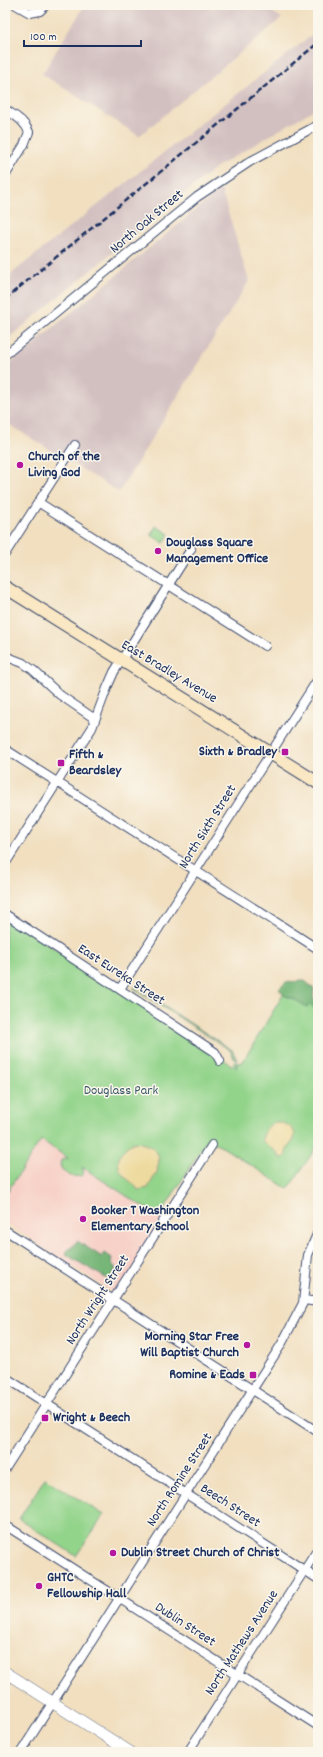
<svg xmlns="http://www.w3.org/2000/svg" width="323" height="1757" font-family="Dekko,sans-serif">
<rect width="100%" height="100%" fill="#fbf7ec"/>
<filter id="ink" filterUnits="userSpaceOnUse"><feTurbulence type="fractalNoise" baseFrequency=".025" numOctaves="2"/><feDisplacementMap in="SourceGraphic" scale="8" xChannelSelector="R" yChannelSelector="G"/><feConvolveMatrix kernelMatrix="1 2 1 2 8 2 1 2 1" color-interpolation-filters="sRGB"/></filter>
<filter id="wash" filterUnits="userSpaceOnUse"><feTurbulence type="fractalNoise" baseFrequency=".012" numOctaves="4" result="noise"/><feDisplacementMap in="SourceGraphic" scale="16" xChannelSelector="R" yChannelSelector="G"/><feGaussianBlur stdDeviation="0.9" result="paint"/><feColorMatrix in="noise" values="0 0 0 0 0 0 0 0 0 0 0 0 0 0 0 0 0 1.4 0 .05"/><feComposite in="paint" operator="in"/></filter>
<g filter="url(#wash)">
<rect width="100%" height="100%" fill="#f1dfc0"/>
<path fill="#f7d1c7" d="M40 1140 164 1221 117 1295 5 1223V1195Z"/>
<path fill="#d2bfc0" d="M85 5H261L282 18 139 136 42 74Z
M318 30V107L215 168 5 341V279Z
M221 189 249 281 119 492 5 422V367Z"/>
<path fill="#93d48b" stroke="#578274" d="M156 526 169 534 164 543 151 535Z
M5 916 233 1066 234 1062H236V1068L238 1062 242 1063 287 988 318 1009V1145L288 1189 224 1148 207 1140 159 1217 82 1167 84 1172 81 1176C71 1178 63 1174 60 1165L63 1159 68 1158 41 1140 5 1195Z
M134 987 232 1050 237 1060H235L230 1050 133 988Z
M45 1478 104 1515 76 1556 19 1519Z"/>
<path fill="#76b677" stroke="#48726a" d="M305 981 314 989 313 999 318 1002V1011L310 1004 307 1007 292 998 285 996 279 989 286 982Z
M77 1241 102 1257 105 1253 112 1258 111 1262 116 1269 109 1280 67 1255 66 1252 73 1246Z"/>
<path fill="#eeda9e" stroke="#84847e" d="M275 1122C284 1122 298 1128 294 1139 291 1145 285 1149 286 1156L283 1158 279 1157V1154L262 1141C263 1132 267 1126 275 1122Z
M135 1142C150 1144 164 1151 157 1169L158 1170 148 1188 138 1190C134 1183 130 1182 125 1177 112 1164 120 1148 135 1142Z"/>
</g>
<g filter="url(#ink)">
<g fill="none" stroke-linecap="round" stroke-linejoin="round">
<g stroke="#3b496d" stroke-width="10">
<path id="minor" d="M16 5 30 13 40 11 46 5
M5 109C15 116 24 120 29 132L24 145 5 176
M5 355 197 197 251 161 318 125
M38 502 265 646
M5 554 75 445
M5 656 23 663 33 670 60 695 95 719
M5 749 318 949
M5 864 92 728 107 688 114 672 191 549
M5 914 215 1052 220 1061
M120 989 318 679
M5 1230 318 1432
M304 1300 318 1302
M5 1377 318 1579
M5 1469 212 1145
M5 1525 318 1726
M21 1752 281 1345 303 1303 308 1255 318 1232
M188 1752 318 1549"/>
</g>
<g stroke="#3b496d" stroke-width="12">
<path id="tertiary" d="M5 1672 130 1752"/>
</g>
<g stroke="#3b496d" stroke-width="14">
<path id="secondary" d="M5 587 318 783"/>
</g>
<use href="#minor" stroke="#fff" stroke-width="8"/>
<use href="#tertiary" stroke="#fff" stroke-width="11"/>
<use href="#secondary" stroke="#fae7c3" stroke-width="12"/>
<path stroke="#1b2f5e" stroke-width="2.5" stroke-dasharray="6 3" stroke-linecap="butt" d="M5 299 318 43"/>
</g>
</g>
<g fill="#b5179e" stroke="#fbf7ec" stroke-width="1.5">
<circle cx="20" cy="465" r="4"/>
<circle cx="158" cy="551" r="4"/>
<rect x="281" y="748" width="8" height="8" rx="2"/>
<rect x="57" y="759" width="8" height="8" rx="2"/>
<circle cx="83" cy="1219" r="4"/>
<circle cx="247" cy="1345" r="4"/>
<rect x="249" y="1371" width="8" height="8" rx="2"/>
<rect x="41" y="1414" width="8" height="8" rx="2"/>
<circle cx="113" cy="1553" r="4"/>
<circle cx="39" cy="1586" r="4"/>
</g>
<g text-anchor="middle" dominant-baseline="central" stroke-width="3" stroke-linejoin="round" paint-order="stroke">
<g font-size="14" fill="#1b2f5e" stroke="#fbf7ec">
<text transform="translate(147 222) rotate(-40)">North Oak Street</text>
<text transform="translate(169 672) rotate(31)">East Bradley Avenue</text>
<text transform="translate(208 827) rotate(-58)">North Sixth Street</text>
<text transform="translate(121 975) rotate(33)">East Eureka Street</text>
<text transform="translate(98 1300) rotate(-57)">North Wright Street</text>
<text transform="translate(180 1480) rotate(-57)">North Romine Street</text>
<text transform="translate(230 1506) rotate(33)">Beech Street</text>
<text transform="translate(185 1625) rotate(33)">Dublin Street</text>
<text transform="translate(242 1643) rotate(-57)">North Mathews Avenue</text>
</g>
<g font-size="14" font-weight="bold" fill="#1b2f5e" stroke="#fbf7ec" text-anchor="start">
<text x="28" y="457">Church of the<tspan x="28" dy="16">Living God</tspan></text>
<text x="166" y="543">Douglass Square<tspan x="166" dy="16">Management Office</tspan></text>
<text x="277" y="752" text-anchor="end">Sixth &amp; Bradley</text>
<text x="69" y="755">Fifth &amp;<tspan x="69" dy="16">Beardsley</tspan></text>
<text x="91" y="1211">Booker T Washington<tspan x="91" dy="16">Elementary School</tspan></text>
<text x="239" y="1337" text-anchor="end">Morning Star Free<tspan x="239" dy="16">Will Baptist Church</tspan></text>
<text x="245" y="1375" text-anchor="end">Romine &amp; Eads</text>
<text x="53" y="1418">Wright &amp; Beech</text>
<text x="121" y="1553">Dublin Street Church of Christ</text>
<text x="47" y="1578">GHTC<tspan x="47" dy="16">Fellowship Hall</tspan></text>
</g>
<g font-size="14" fill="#395869" stroke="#fbf7ec">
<text x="121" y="1091">Douglass Park</text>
</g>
</g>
<rect width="323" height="1757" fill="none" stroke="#fbf7ec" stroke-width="20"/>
<path d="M24 40v6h117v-6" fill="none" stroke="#1b2f5e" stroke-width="2"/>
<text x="30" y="40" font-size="12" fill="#1b2f5e" stroke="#fbf7ec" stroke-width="3" paint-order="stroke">100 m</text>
</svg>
